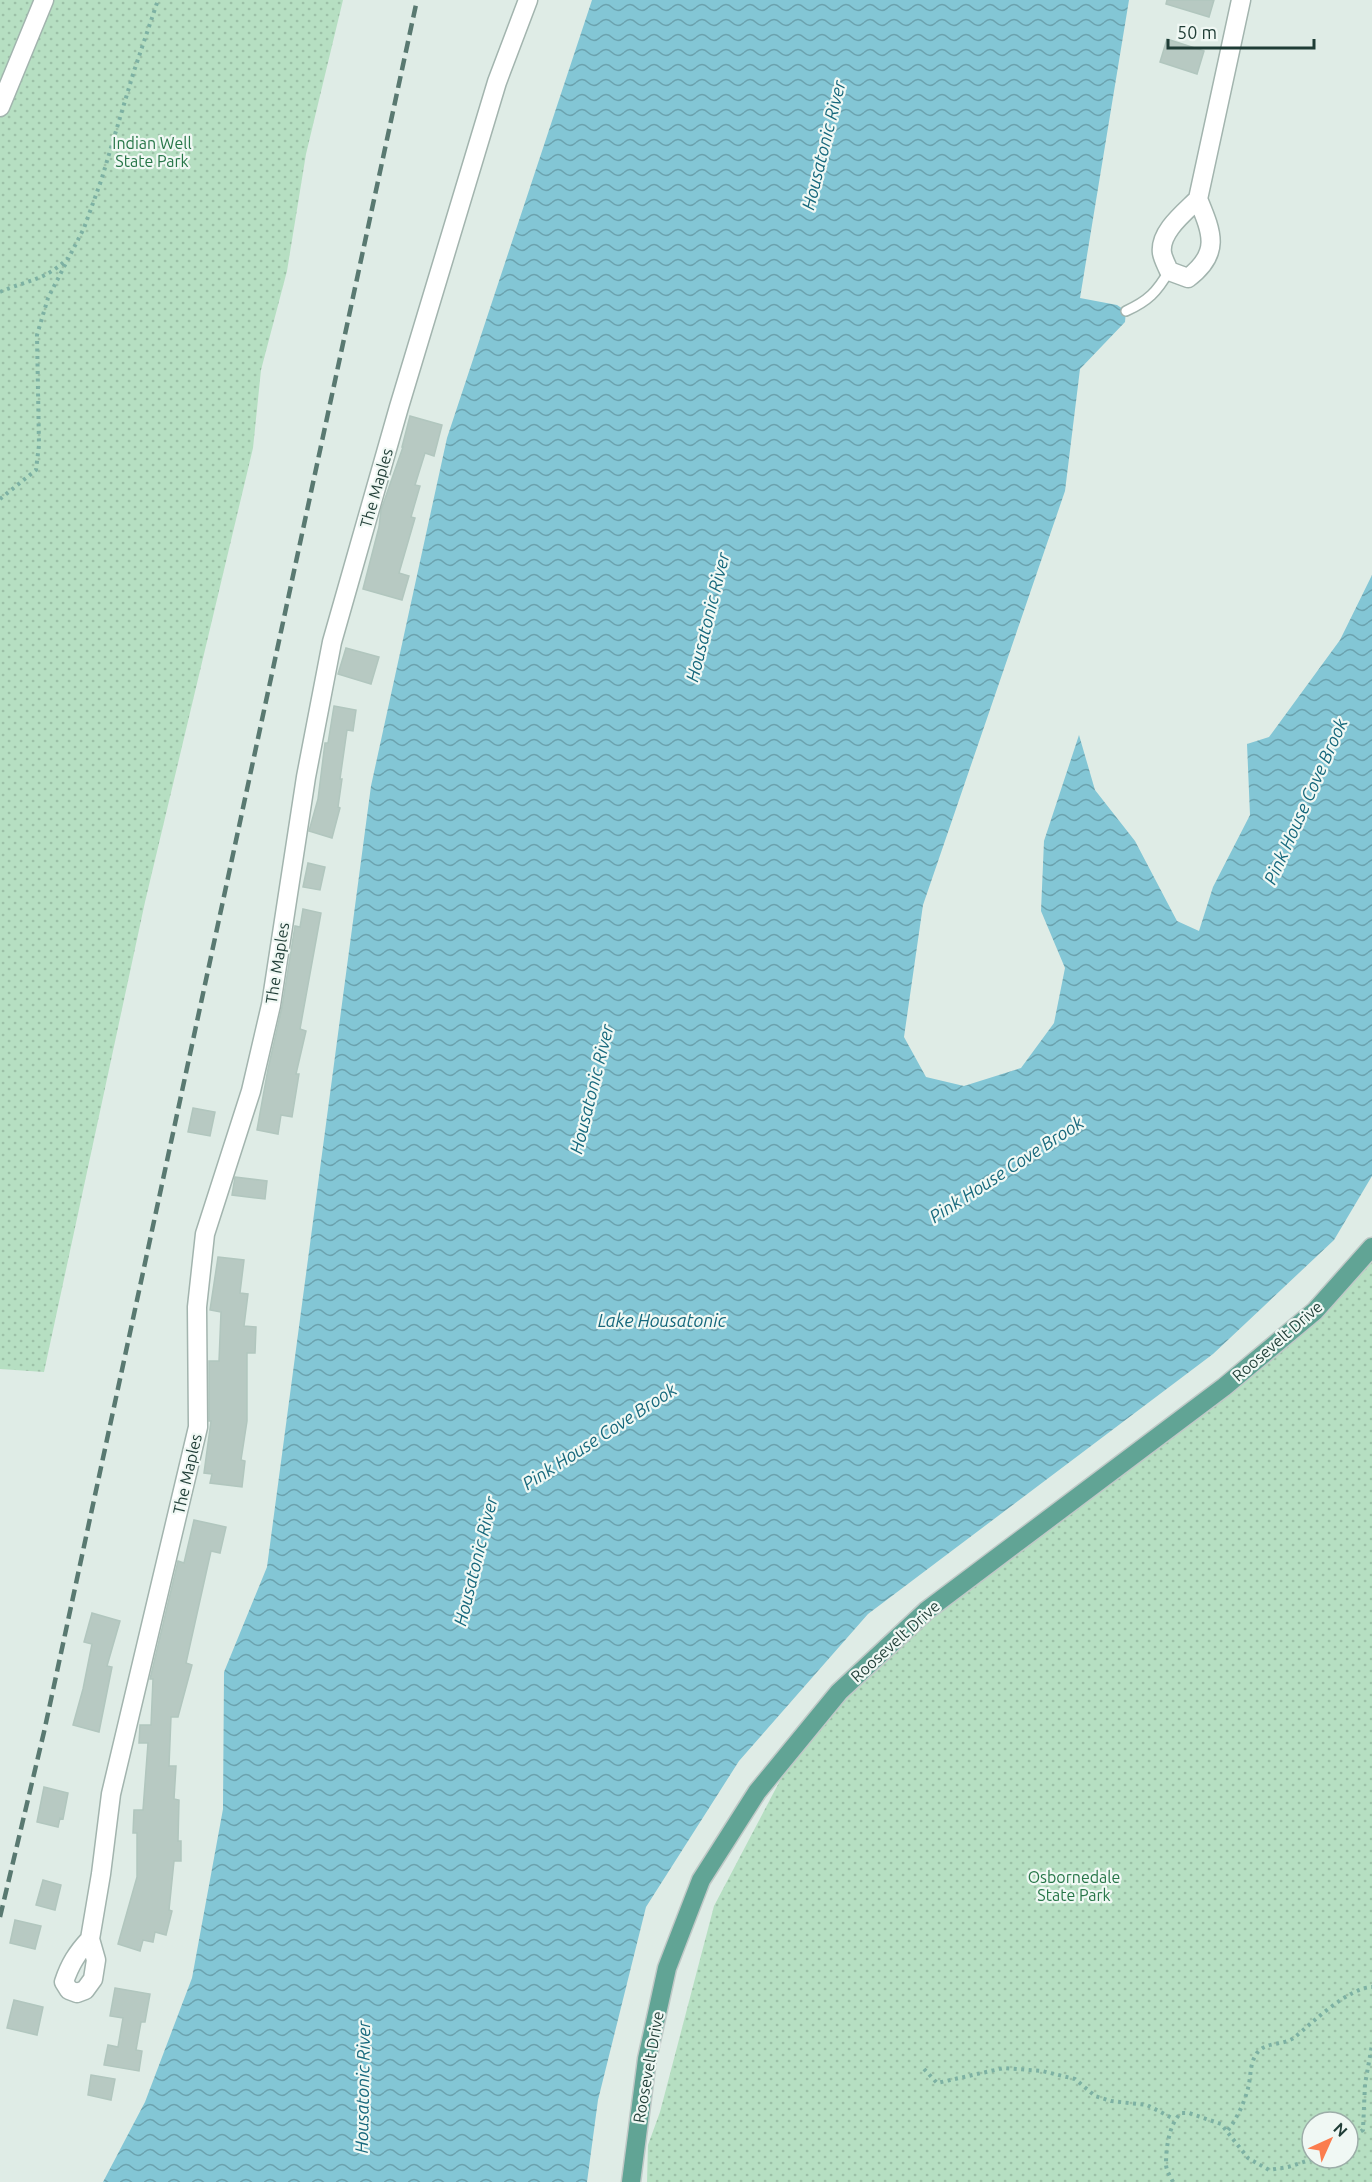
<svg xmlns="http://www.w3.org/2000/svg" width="1372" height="2182" font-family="Ubuntu,sans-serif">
<defs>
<pattern id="grass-dots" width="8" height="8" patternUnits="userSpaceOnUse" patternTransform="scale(1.5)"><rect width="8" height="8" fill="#b6dfc2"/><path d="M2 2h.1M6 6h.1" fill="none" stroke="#9cc0a7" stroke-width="1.8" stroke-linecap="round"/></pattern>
<pattern id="water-waves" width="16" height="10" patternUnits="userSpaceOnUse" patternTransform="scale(1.5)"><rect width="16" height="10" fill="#83c6d5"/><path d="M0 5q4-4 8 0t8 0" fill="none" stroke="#6ba2ae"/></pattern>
</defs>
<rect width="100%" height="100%" fill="#dfece6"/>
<path fill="url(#grass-dots)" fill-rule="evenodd" d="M0 0H343L306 154 287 271 261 370 253 448 145 902 44 1372 0 1369Z
M1372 1258V2182H647L648 2145 660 2112 714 1906 785 1771 859 1682 978 1575ZM1312 2122H1348V2158H1312Z"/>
<path fill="url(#water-waves)" d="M592 0H1129L1080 298 1117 305 1126 311 1125 322 1080 369 1065 491 923 905 904 1037 926 1077 964 1086 1021 1068 1054 1023 1065 968 1041 911 1044 841 1079 735 1095 790 1135 841 1177 921 1199 931 1213 887 1250 815 1247 744 1269 737 1340 640 1372 575V1176L1334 1240 1213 1354 868 1614 739 1761 646 1907 598 2100 587 2182H103L145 2102 192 1978 223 1809 224 1672 267 1567 371 786 447 438Z"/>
<path fill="#b7c9c2" stroke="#b1c6be" stroke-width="1.5" d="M1167 0H1214L1209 17 1166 4Z
M1167 39 1204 51 1197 74 1160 62Z
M410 416 442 425 434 456 425 453 415 485 420 486 411 517 415 518 399 573 409 576 402 600 363 589 379 527 381 510 403 447H402Z
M346 648 379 657 371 684 338 674Z
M334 706 356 710 353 731 347 730 340 779H342L338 807 340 808 332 838 309 831 318 799 325 743H328Z
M308 863 325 867 320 890 303 887Z
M303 909 321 913 300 1029 306 1031 296 1074H299L292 1117 281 1115 278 1134 257 1130 268 1069 282 1007 295 926 300 927Z
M193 1108 215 1112 210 1136 188 1132Z
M235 1177 267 1181 265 1199 232 1195Z
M218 1257 244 1260 240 1293 248 1294 244 1326 256 1327 255 1353H247V1421L241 1460 245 1461 242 1487 210 1483 212 1474 204 1473 211 1421H209V1361H219L221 1312 210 1310Z
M194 1520 226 1527 220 1553 211 1551 186 1663 192 1665 178 1717H171L169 1766H176L174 1799 179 1800 178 1841H181V1861H174L169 1910 172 1911 166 1935 155 1932 153 1942 143 1940 140 1951 118 1944 137 1877V1833H133L134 1810H143L148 1743H139L140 1725H151L153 1679H150L178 1561 184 1563Z
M92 1613 120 1621 107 1666 112 1667 99 1732 73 1725 83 1689 92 1644 84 1642Z
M44 1787 68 1793 63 1819 60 1818 58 1827 37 1822Z
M43 1880 61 1885 55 1910 36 1905Z
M15 1920 41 1926 35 1949 10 1943Z
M115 1988 150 1994 145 2022H141L136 2050 142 2051 139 2071 104 2065 108 2045 118 2047 123 2018 110 2016Z
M14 2000 43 2007 37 2035 7 2028Z
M91 2075 115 2079 111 2100 88 2095Z"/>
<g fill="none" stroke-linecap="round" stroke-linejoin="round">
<g stroke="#a2b4ae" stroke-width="12">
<path id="service" d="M1126 311C1148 301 1157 292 1169 271"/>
</g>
<g stroke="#a2b4ae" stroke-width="21">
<path id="minor" d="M0 107 44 0
M1198 199C1212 233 1221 253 1188 278L1169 271C1167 266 1163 259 1162 253 1159 232 1185 212 1198 199L1241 0
M90 1939C77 1953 70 1964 64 1982L69 1990 77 1993 85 1990 93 1979 96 1960 90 1939 101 1874 111 1794 198 1427 197 1307 205 1234 251 1091 271 1005 306 777 332 642 399 407 497 82 528 0"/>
</g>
<g stroke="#c0c9c7" stroke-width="21">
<path id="primary" d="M631 2182 647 2059 667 1968 701 1880 757 1792 839 1692 926 1611 1224 1387 1315 1311 1372 1247"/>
</g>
<path stroke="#7db1a3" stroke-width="4" stroke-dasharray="3 4.5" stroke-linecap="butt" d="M0 292C27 280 45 281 68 258
M0 499 36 470 39 445 37 335 48 298 84 228 101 181 134 71 158 0
M924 2069 937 2083 1004 2068 1042 2071 1075 2079 1095 2096 1111 2101 1147 2105 1174 2119
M1228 2130C1237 2119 1246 2099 1249 2084 1251 2073 1250 2063 1257 2053 1266 2041 1284 2046 1295 2037 1313 2022 1348 1988 1372 1987
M1348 2139 1363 2130 1365 2084 1372 2045
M1173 2182C1170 2176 1166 2170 1166 2164 1166 2148 1169 2124 1181 2113H1189L1221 2124 1248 2158 1269 2170 1288 2167 1316 2158"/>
<use href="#service" stroke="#fff" stroke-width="9"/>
<use href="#minor" stroke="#fff" stroke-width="18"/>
<use href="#primary" stroke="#61a495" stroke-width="18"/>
<path stroke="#597971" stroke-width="4.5" stroke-dasharray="12 6" stroke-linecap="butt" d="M0 1917 44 1732 417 0"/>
</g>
<g text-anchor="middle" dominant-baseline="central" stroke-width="4.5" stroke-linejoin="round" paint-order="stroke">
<g font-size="16" fill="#277648" stroke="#f0f8f4">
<text x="152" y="143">Indian Well<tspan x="152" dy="18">State Park</tspan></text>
<text x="1074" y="1877">Osbornedale<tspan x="1074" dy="18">State Park</tspan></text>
</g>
<g font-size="16" fill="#1f3d36" stroke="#f0f8f4">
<text transform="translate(376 488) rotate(-74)">The Maples</text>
<text transform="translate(277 963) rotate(-81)">The Maples</text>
<text transform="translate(1277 1341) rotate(-41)">Roosevelt Drive</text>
<text transform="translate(187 1474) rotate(-77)">The Maples</text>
<text transform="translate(895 1641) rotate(-42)">Roosevelt Drive</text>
<text transform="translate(648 2067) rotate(-80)">Roosevelt Drive</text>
</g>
<g font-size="18" font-style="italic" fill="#16687c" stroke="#f0f8f4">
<text transform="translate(823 145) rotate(-76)">Housatonic River</text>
<text transform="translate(707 617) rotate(-76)">Housatonic River</text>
<text transform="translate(1305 801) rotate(-66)">Pink House Cove Brook</text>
<text transform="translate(591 1089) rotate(-76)">Housatonic River</text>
<text transform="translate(1006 1169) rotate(-33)">Pink House Cove Brook</text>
<text x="662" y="1320">Lake Housatonic</text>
<text transform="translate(599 1436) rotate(-33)">Pink House Cove Brook</text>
<text transform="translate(475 1561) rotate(-76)">Housatonic River</text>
<text transform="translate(362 2087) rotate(-89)">Housatonic River</text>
</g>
</g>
<g transform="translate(1330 2140) rotate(45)"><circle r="28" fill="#f0f8f4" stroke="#9cada8" stroke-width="1.5"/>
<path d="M0-4.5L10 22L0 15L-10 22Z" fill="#fb7d4e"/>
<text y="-9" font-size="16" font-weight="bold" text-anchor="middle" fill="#1f3d36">N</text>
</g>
<path d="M1168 39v9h146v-9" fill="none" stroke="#1f3d36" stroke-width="3"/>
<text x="1177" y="39" font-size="18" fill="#1f3d36" stroke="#f0f8f4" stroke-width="4.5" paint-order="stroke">50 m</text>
</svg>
